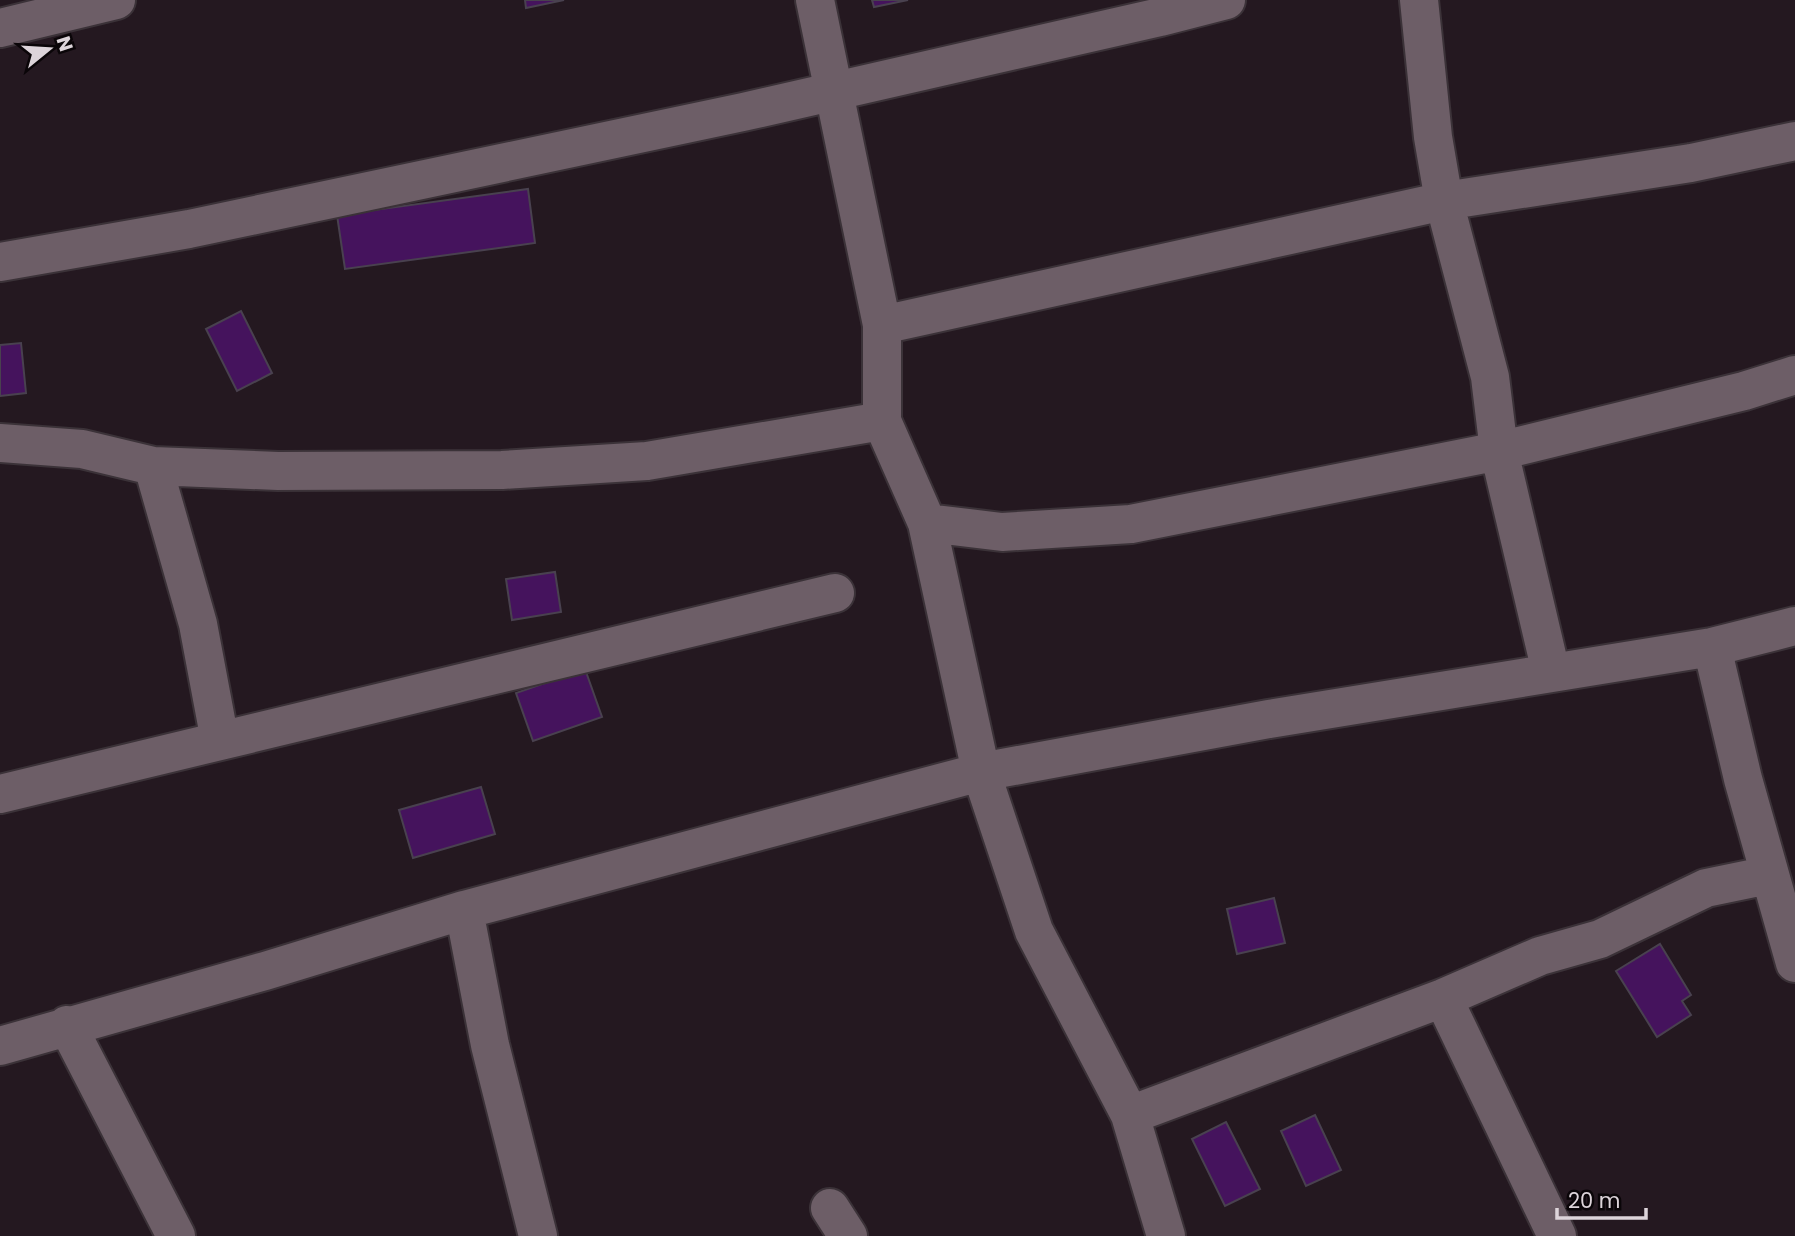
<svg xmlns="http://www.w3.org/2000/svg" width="1795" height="1236" font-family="Poppins,sans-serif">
<rect width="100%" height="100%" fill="#241820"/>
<path fill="#45135d" stroke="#49414f" stroke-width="2" d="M525 0H564L526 8Z
M872 0H908L874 7Z
M528 189 535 243 345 269 337 215Z
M241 311 272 373 237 391 206 329Z
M21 343 26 393 0 396V345Z
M555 572 561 612 512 620 506 579Z
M585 669 602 717 533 741 516 693Z
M481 787 495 834 413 858 399 810Z
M1274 898 1285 943 1237 954 1227 909Z
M1660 944 1691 995 1682 1001 1691 1015 1657 1037 1616 971Z
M1315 1115 1341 1170 1306 1186 1281 1131Z
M1226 1122 1260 1189 1225 1206 1192 1139Z"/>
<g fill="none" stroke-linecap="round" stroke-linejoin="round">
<g stroke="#3b3238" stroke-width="42">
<path id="minor" d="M815 0 882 325V421L927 523 981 772 1034 931 1130 1115 1166 1236
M1419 0 1433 137 1444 201 1490 377 1499 451 1551 672
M0 28 116 0
M0 262 189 229 743 112 1160 17 1226 0
M882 325 1444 201 1691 163 1795 141
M0 443 82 449 153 466 278 471 502 470 647 461 882 421
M927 523 1002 532 1131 524 1499 451 1744 391 1795 375
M1712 647 1743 779 1795 963
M220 741 835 593
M0 794 220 741 198 624 153 466
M464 910 490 1045 538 1236
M1443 998 1557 1236
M67 1025 176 1236
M0 1046 265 971 464 910 981 772 1269 719 1712 647 1795 626
M1130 1115 1443 998 1540 956 1600 939 1706 888 1769 875
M830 1208 848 1236"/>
</g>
<use href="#minor" stroke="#6d5e67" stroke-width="38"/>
</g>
<g transform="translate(49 49) rotate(72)" stroke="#0a0508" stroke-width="5" paint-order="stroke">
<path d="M0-5L12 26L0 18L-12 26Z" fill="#ddd4da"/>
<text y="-10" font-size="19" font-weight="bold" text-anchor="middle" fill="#ddd4da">N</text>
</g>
<path d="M1557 1208v10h89v-10" fill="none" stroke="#ddd4da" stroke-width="3.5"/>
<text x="1568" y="1208" font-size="21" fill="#ddd4da" stroke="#0a0508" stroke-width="5" paint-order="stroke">20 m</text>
</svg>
